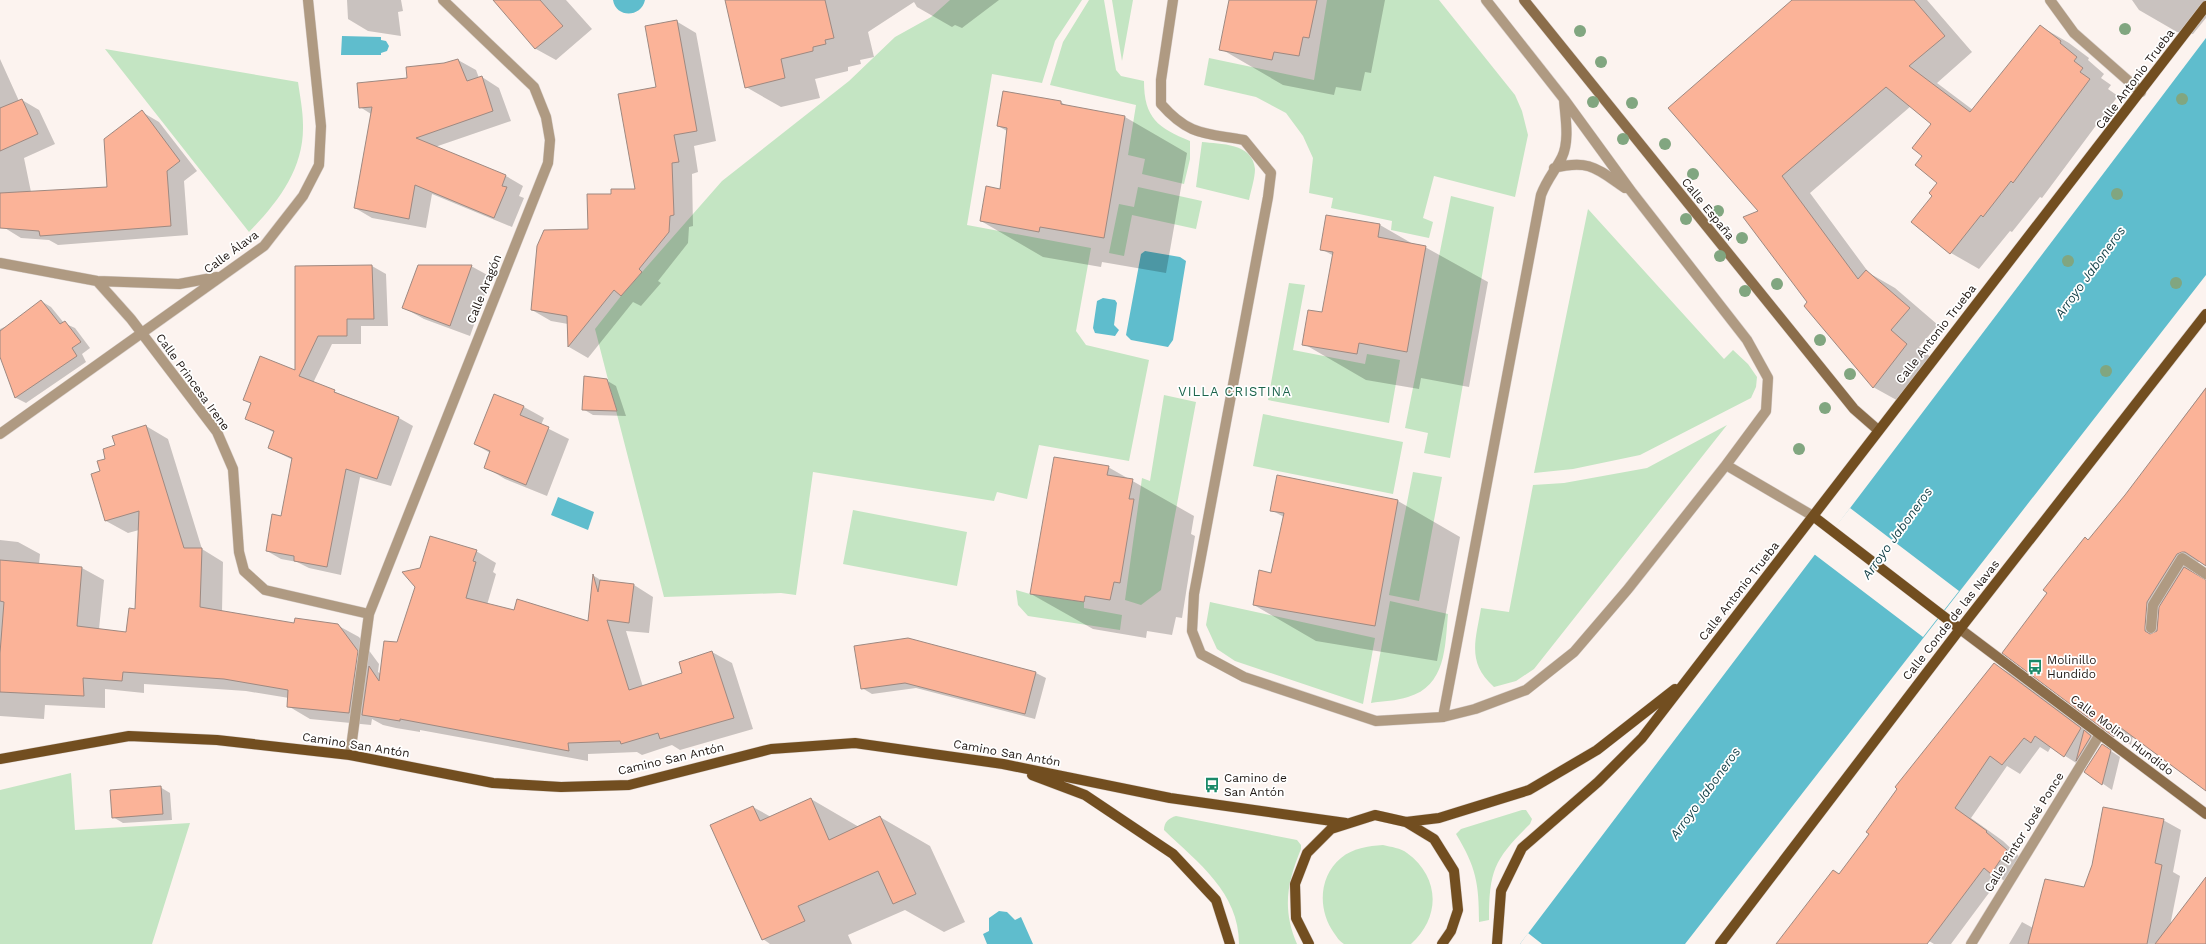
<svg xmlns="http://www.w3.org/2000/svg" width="2206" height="944" font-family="'Work Sans',sans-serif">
<rect width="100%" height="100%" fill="#fcf3ef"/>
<path fill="#c4e5c3" d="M950 0H1082L1055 41 1042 83 992 74 967 225 1091 248 1076 331 1086 345 1149 360 1129 461 1039 445 1027 499 997 492 994 501 813 472 796 595 781 593 664 597 595 329 621 296 722 181 849 81 895 37 931 17Z
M1089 0H1104L1116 70 1121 76 1144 81C1144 118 1158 128 1190 141V159L1184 184 1142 174 1145 159 1128 155 1136 105 1050 85 1063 42Z
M1112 0H1133L1122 61Z
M1327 0H1439L1515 95 1522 111 1528 135 1515 197 1434 176 1423 218 1433 222 1429 238 1391 230 1392 221 1331 208 1333 198 1309 193 1313 158 1303 136 1286 113 1256 97 1204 85 1209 58 1314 80Z
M105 49 298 82C300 96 303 111 303 125 304 169 278 202 249 232Z
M1202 142C1220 144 1253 143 1255 169 1255 178 1251 190 1249 200L1196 187Z
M1138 187 1202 201 1196 229 1132 215 1124 256 1109 253 1119 204 1134 207Z
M1451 196 1494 207 1450 458 1424 453 1428 433 1405 428Z
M1588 209 1724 359 1733 350 1748 364 1757 377 1756 387 1751 398 1640 455 1573 469 1534 473Z
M1289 283 1305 285 1293 350 1365 364 1367 354 1400 360 1389 423 1268 400Z
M1164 395 1196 402 1161 590 1141 605 1125 600 1142 478 1150 481Z
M1263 414 1403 442 1393 494 1253 466Z
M1727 425 1534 669 1516 681 1494 687C1466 662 1476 640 1481 608L1509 612 1533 485 1564 483 1647 468Z
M1413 472 1442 477 1419 601 1389 595Z
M853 510 967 532 957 586 843 564Z
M1016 590 1030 594 1084 602V608L1122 615 1120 630 1028 616 1018 605Z
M1390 601 1448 614C1445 647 1446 686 1408 697 1396 701 1383 701 1371 703Z
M1210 602 1375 638 1363 704 1235 661 1217 649 1206 625Z
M71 773 75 830 190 823 152 944H0V790Z
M1522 810H1526L1532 819 1530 824C1495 859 1489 869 1489 920L1479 922C1479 883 1476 867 1456 834L1461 829Z
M1176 816 1297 840 1301 845V849C1287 883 1282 909 1297 944H1239C1239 892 1198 863 1164 830 1164 822 1169 818 1176 816Z
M1383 845C1391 847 1401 848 1407 853 1440 877 1441 917 1411 944H1344C1339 941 1337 937 1334 933 1318 911 1318 877 1341 858 1353 848 1368 846 1383 845Z"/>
<path fill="#5fbdcd" d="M613 0H645C641 18 616 18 613 0Z
M342 36 381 37V40L386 41 389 46 387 51 381 53V55H341Z
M2206 38V275L1685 944H1520Z
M1145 251 1180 257 1186 261 1173 340 1168 347 1131 340 1126 335 1141 254Z
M1103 298 1115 300 1117 303 1114 325 1119 330 1115 336 1095 333 1093 328 1097 301Z
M558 497 594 512 588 530 551 515Z
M999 911 1007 912 1015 920 1021 917 1033 944H987L983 934 989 931V918Z"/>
<path fill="#fcf3ef" d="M1850 508 1959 591 1923 637 1814 554Z
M1528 933 1542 944H1520Z"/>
<path fill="#0003" d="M347 0H401L403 11 398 12 401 36 368 31 348 19Z
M494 0H566L592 29 556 60 536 49Z
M726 0H999L962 28 955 25 952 27 917 7 914 2 868 32 874 57 860 60 861 64 848 67V71L815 79 820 98 781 107 746 87Z
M1230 0H1385L1371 73 1365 72 1361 91 1336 87 1334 95 1283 85 1221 49Z
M1794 0H1927L1972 52 1937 83 1973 110 2040 26 2069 43 2089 58 2088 60 2104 74 2101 78 2111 85 2108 89 2118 96 2042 198 2040 197 2012 232 2010 231 1979 269 1951 253 1934 196 1938 183 1924 156 1932 124 1911 106 1810 193 1869 273 1895 288 1938 325 1919 347 1935 361 1902 403 1873 387 1809 302 1760 212Z
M2132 0H2206V18L2193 34 2177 32 2139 10Z
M676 21 696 33 716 141 694 146 698 172 692 174 693 226 689 227 688 243 658 281 661 283 641 306 633 302 588 358 569 347 568 324 551 321 532 310 612 195 636 190 657 88Z
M0 59 19 101 22 100 39 110 55 144 24 158 31 192 108 188 142 112 159 122 197 171 184 181 188 235 58 245 49 240 21 238 0 225Z
M458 60 476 70 479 78 482 77 499 88 511 121 435 147 506 176 523 186 519 196 524 198 512 227 432 194 426 228 372 218 355 208 371 114 360 107 409 79Z
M1061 102 1068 107 1125 117 1187 153 1166 273 1102 262 1101 267 1043 257 981 221 1001 190 1007 131 998 126Z
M1327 216 1380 225 1413 244 1425 247 1488 282 1469 387 1421 378 1419 389 1366 380 1304 344 1323 313 1334 256 1321 249Z
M372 266 386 274 388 326H361V344H332L313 383 399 418 413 426 391 486 360 477 341 575 309 568 297 562 281 559 267 551 282 517 293 460 269 448 275 433 246 418 252 404 244 399 296 371V267Z
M471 266 491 277 470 336 424 319 404 308Z
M41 301 51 307 64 323 75 328 90 348 82 354 86 362 26 403 16 398 0 354V329L11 324Z
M606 380 616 386 626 416 593 415 583 409Z
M2206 387V565L2201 562H2196L2190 572 2206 581V790L2133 736 2131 745 2115 736 2004 653 2049 593 2085 538 2089 540 2126 496Z
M524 407 544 418 541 425 569 439 547 496 505 479 485 467 490 453 475 444Z
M146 426 168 439 202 549 223 562 222 612 295 624 337 625 359 637 379 664 378 672 381 674 398 643 476 551 496 563 493 572 496 574 487 605 514 611 589 623 594 576 604 582 634 585 653 597 649 633 626 631 643 687 684 674 712 652 732 663 753 729 680 750 672 745 642 755 637 752 588 754V761L420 730V732L396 728 383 725 372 719 371 725 310 719 288 706 289 698 246 691 144 684V693L105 689V708L45 705 44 719 0 716V540L18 542 40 554 39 564 82 568 104 580 99 629 127 633 136 610 139 530 128 533 106 521 101 472 106 460 117 446Z
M1108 467 1194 516 1191 534 1195 536 1182 618 1176 617 1172 635 1147 631 1146 638 1093 629 1031 594Z
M1342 491 1398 501 1460 537 1437 661 1316 641 1254 605 1272 574 1284 517 1271 510Z
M855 647 1036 673 1046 678 1035 719 916 688 872 694 862 688Z
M1994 664 2011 674 2097 739 2081 766 2051 747 2048 752 2040 747 2020 774 2007 766 1971 818 2003 841 2023 860 2008 883 2000 878 1951 944H1934L1929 941 1885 944H1777L1834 871 1840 875Z
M2102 745 2120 757 2112 790 2086 772Z
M160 787 170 793 172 820 123 823 113 817Z
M811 799 859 827 880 817 930 846 965 922 944 932 905 910 848 935 852 944H770L763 939 753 807 771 817Z
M2163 820 2181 830 2173 872 2180 876 2170 926 2206 879V944H2009L2022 922 2033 928 2084 888Z"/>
<path fill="#fbb398" stroke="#9e8981" d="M493 0H540L563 26 535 49Z
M725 0H825L834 38 825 40 826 44 813 47V51L781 59 785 78 745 88Z
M1229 0H1317L1309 38 1303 37 1299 56 1274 52 1272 60 1219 50Z
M1792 0H1914L1945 36 1909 66 1970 112 2040 25 2061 41 2060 43 2077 57 2074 61 2083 68 2080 72 2090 79 2013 183 2011 181 1983 217 1981 215 1950 254 1911 222 1932 196 1929 193 1937 183 1915 165 1922 156 1912 148 1931 124 1886 87 1782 176 1858 279 1866 270 1910 308 1891 330 1907 344 1873 388 1804 306 1807 302 1743 217 1758 211 1668 108Z
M677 20 697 131 674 135 679 162 672 163 674 215 670 216 669 232 639 269 642 272 621 296 614 290 568 347 567 316 531 310 537 246 544 230 588 229 587 194H611V189H635L618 94 656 87 645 26Z
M458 59 467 81 482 76 493 111 416 138 506 175 502 186 507 187 494 218 415 185 409 219 354 208 372 107 359 108 357 83 407 78 406 67 444 63Z
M1003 91 1061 101V104L1125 116 1104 238 1040 227 1039 232 980 221 986 186 1000 189 1007 128 997 126Z
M22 99 38 134 0 151V108Z
M142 110 180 161 167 171 171 226 40 236 39 231 0 228V193L107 187 104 139Z
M1326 215 1380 224 1378 237 1426 246 1407 352 1359 343 1357 354 1302 345 1308 310 1322 312 1333 252 1320 250Z
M372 265 374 319H347V336H318L299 376 335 390 334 392 399 417 377 479 346 469 327 567 294 561V556L266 551 272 514 281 516 292 458 268 448 274 431 245 419 251 403 243 400 260 356 295 370V266Z
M418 265H472L450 326 402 308Z
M41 300 60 324 65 321 81 342 72 348 77 356 15 398 0 357V331Z
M584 376 607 379 617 411 582 410Z
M2206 388V566L2185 552H2182L2177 554 2147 602 2145 627V631L2150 634 2157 631 2159 607 2184 567 2206 580V791L2117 725 2114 737 2002 653 2047 593 2043 590 2085 537 2088 540 2125 495Z
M494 394 524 406 520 415 549 427 526 485 484 468 490 451 474 444Z
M146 425 184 548H202L200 607 294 623 295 618 338 624 358 651 349 713 287 707 288 690 224 679 123 672 122 681 83 678 84 696 0 692V653L4 602 0 601V560L82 567 77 626 126 632 129 608 135 609 139 511 105 521 91 474 100 471 97 461 105 459 103 449 115 445 112 436Z
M1054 457 1109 466 1107 475 1133 479 1129 499H1134L1120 583 1114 582 1110 600 1085 596 1084 602 1030 594Z
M1277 475 1398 500 1375 626 1253 605 1259 570 1271 573 1284 513 1270 511Z
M430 536 477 550 473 561 476 562 466 598 514 610 517 599 588 621 593 574 598 592 600 580 634 584 629 623 607 620 629 690 682 673 679 662 712 651 734 718 660 739 658 733 621 744 620 741 568 743 569 751 400 719V721L362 715 369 666 379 681 384 641 397 642 415 587 402 572 420 568Z
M908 638 1036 672 1025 714 905 683 861 689 854 646Z
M1994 663 2081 728 2064 757 2035 736 2031 743 2024 738 2002 765 1990 756 1955 808 1987 831 1986 832 2007 850 1991 874 1984 868 1927 944H1776L1833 870 1839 874 1869 834 1866 832 1897 789 1895 787Z
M2084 730 2091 736 2076 761Z
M2102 744 2111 750 2102 785 2084 772Z
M161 786 163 814 112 818 110 790Z
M811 798 829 840 880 816 916 894 893 904 878 871 798 906 805 921 762 940 710 825 753 806 760 821Z
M2103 807 2164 819 2155 863 2162 865 2147 944H2028L2045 879 2084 887 2092 865Z
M2206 877V944H2155Z"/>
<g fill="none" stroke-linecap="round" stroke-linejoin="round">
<g stroke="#d9d0cc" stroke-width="11">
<path id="lane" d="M1173 0 1161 80V104C1189 136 1205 133 1244 140L1271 173 1268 197 1194 594 1192 631 1201 654 1244 677 1376 721 1443 717 1475 709 1526 690 1574 652 1628 589 1726 465 1766 411 1768 378 1747 340 1631 191 1564 99 1486 0
M1554 168C1590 159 1597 169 1625 188
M1726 465 1813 516
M1443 717 1541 195C1547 179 1555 171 1562 157 1570 140 1565 116 1564 99"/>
</g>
<g stroke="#d9d0cc" stroke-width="11">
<path id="street" d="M2050 0 2074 33 2141 92
M0 263 97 281 179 284 217 277
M97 281 131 319 217 432 233 469 239 552 244 571 265 590 369 614
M0 434 264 246 303 196 319 165 321 126 308 0
M2151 628 2153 605 2182 558 2206 574
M350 755 369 614 548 163 550 140 546 117 534 87 443 0
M1971 944 2100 734"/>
</g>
<g stroke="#d9d0cc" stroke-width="11">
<path id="secondary" d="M1524 0 1854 409 1878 430
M1960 629 2206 814"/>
</g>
<g stroke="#d9d0cc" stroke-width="11">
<path id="primary" d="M1813 516 1960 629
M0 759 129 736 217 740 350 755 493 783 561 787 629 785 771 749 855 743 1003 764 1170 798 1346 823
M1032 775 1085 795 1173 854 1216 900 1230 944
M1406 822 1439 818 1529 790 1597 750 1675 689
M1309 944 1296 918 1295 884 1307 853 1331 829 1375 815 1406 822 1434 839 1454 871 1458 910 1451 931 1442 944
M1497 944 1501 891 1522 848 1598 782 1642 738 2206 6
M1720 944 1960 629 2206 314"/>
</g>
<use href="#lane" stroke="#af9a82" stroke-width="10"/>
<use href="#street" stroke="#af9a82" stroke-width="10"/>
<use href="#secondary" stroke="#8b6d4a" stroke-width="10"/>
<use href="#primary" stroke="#724e20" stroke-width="10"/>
</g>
<g fill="#81a680">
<circle cx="2125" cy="29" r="6"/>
<circle cx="1580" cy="31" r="6"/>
<circle cx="1601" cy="62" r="6"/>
<circle cx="2182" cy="99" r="6"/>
<circle cx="1593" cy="102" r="6"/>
<circle cx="1632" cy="103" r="6"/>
<circle cx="1623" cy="139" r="6"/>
<circle cx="1665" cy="144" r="6"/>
<circle cx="1693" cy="174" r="6"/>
<circle cx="2117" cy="194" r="6"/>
<circle cx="1718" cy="211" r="6"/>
<circle cx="1686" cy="219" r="6"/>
<circle cx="1742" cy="238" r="6"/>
<circle cx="1720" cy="256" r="6"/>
<circle cx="2068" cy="261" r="6"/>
<circle cx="2176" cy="283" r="6"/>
<circle cx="1777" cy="284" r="6"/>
<circle cx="1745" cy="291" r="6"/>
<circle cx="1820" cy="340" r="6"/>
<circle cx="2106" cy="371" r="6"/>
<circle cx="1850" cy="374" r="6"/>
<circle cx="1825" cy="408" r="6"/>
<circle cx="1799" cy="449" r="6"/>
</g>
<defs>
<g id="bus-bare" transform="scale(1.2)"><path d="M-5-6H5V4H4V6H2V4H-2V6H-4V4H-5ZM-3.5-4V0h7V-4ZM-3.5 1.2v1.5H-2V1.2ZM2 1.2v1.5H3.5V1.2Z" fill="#1a8968" stroke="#fff" stroke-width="2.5" paint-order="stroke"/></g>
</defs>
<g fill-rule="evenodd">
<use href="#bus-bare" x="2035" y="667"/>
<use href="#bus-bare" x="1212" y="785"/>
</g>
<g text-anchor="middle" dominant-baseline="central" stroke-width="3.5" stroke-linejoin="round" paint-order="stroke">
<g font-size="12" fill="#201814" stroke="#fff">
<text transform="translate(2135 79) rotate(-53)">Calle Antonio Trueba</text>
<text transform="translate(1708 209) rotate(51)">Calle España</text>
<text transform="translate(231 252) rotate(-36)">Calle Álava</text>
<text transform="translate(484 289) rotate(-68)">Calle Aragón</text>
<text transform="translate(1936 334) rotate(-52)">Calle Antonio Trueba</text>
<text transform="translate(193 382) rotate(54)">Calle Princesa Irene</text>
<text transform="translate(1739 591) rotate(-52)">Calle Antonio Trueba</text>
<text transform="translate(1951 620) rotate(-52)">Calle Conde de las Navas</text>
<text transform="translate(2122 735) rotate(37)">Calle Molino Hundido</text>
<text transform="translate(356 745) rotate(9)">Camino San Antón</text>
<text transform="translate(1007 753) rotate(10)">Camino San Antón</text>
<text transform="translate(671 759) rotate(-13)">Camino San Antón</text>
<text transform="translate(2024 832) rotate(-58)">Calle Pintor José Ponce</text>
</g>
<g font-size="12" fill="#201814" stroke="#fff" text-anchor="start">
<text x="2047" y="660">Molinillo<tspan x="2047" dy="14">Hundido</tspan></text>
<text x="1224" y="778">Camino de<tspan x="1224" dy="14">San Antón</tspan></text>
</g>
<g font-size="13" font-style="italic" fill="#1b474e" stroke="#fff">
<text transform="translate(2090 272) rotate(-54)">Arroyo Jaboneros</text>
<text transform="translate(1897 533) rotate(-54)">Arroyo Jaboneros</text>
<text transform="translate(1705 793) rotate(-54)">Arroyo Jaboneros</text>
</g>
<g font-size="13" letter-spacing="1" fill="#1c644c" stroke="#fff">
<text x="1235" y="391">VILLA CRISTINA</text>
</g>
</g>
</svg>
